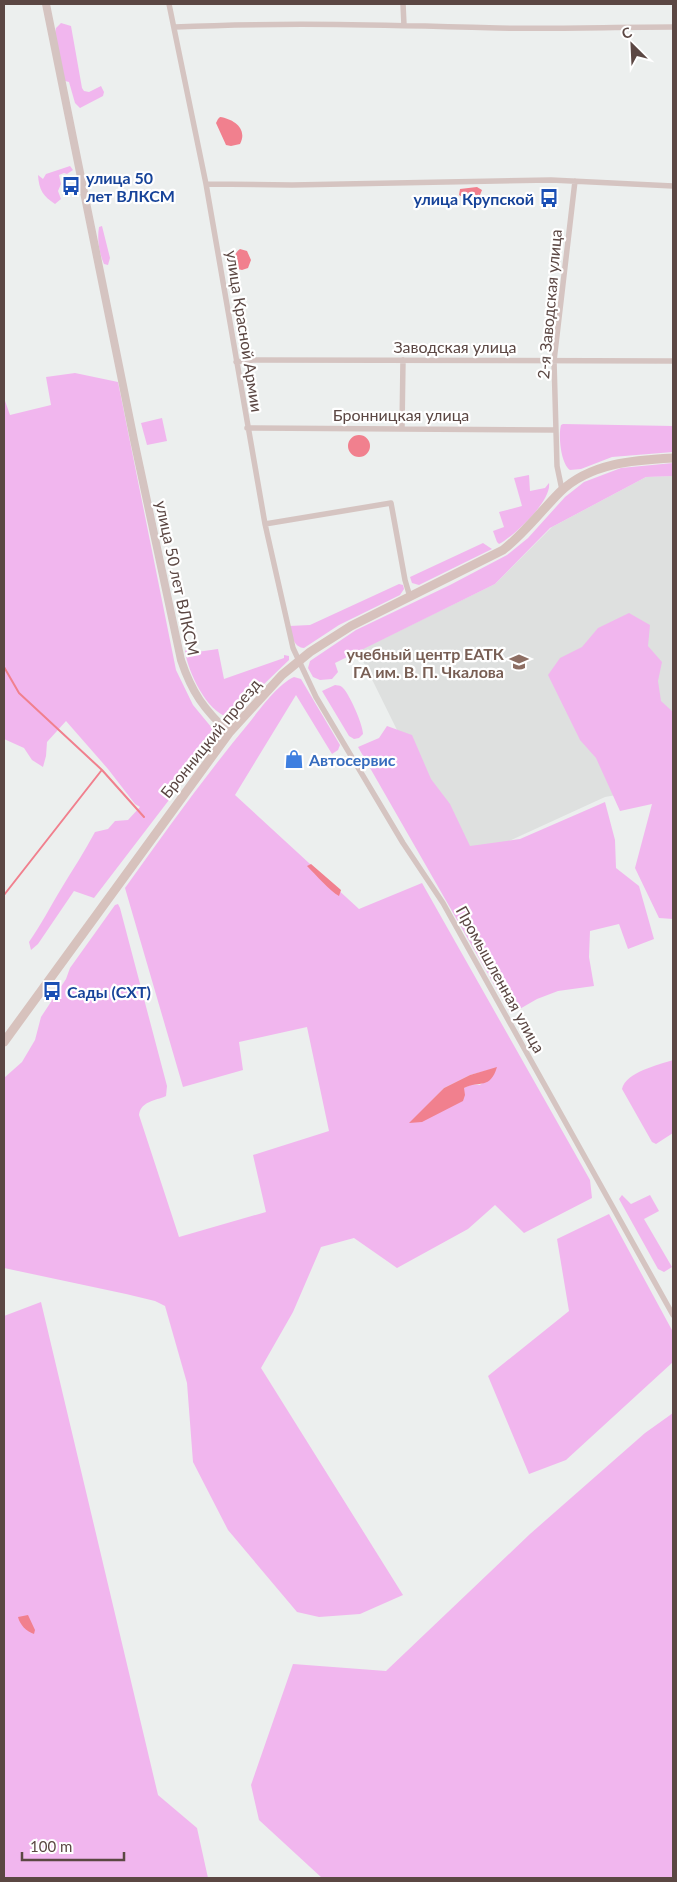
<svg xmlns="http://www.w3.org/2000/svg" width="677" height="1882" font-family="Lato,sans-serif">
<rect width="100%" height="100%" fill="#ecefee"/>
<path fill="#dee0df" d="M673 476V785L605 797 459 864 435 807 358 651 495 584 552 527 646 477Z"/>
<path fill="#f1b6ee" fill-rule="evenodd" d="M61 23 71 26 82 88 84 91 89 92 101 86 104 92 103 96 80 108 75 103 69 82 65 81 55 33 56 28Z
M70 166 73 170 67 174 64 173 59 175 61 184 58 191 61 199 55 204C43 196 39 190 38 175L43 179 46 174Z
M102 226 110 258 108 265 104 264C99 253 97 239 99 227Z
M75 373 118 382 176 670 193 705 212 728 214 737 208 749 94 898 74 891 38 944 31 950 29 942C41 925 50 907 61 889 73 869 85 851 95 832L108 829 115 821 128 820 140 807 135 804 108 769 66 721 47 742 46 756 43 767 32 760 24 748 4 739V398L10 415 51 405 46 377Z
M162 418 167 441 147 445 141 423Z
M563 424 673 426V452L612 457 581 469 570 470C561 464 558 436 561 425Z
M673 463V476L646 477 550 528 495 584 335 663 338 672 332 679 320 680 313 677 308 668 310 661 356 630 450 585 507 555 528 538 565 497 584 482 621 468Z
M529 475 530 491 545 488 549 483C552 501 514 536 499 544L497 542 493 531 504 527 499 512 522 506 514 478Z
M483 543 492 549 419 585 412 583 410 577Z
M399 584 403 585 404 589 400 595 339 625 304 648C293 647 292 635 289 626L310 625Z
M629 613 650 625 648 646 662 662 658 681 661 701 673 712V919L659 918 635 868 652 804 620 811 596 758 580 740 548 675 560 658 582 647 598 628Z
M188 648 190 653 218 649 224 679 284 658V655L289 656V660L261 687 238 712 228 717C207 712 188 672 185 651Z
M294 677 301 679 340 745 338 750 332 754 296 695 235 795 359 909 422 883 590 1180 592 1198 524 1233 495 1205 468 1229 397 1268 354 1238 321 1247 293 1312 261 1368 403 1595 360 1614 319 1617 297 1612 228 1530 193 1462 187 1383 165 1306 155 1301 126 1294 4 1268V1078L22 1062 35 1040 41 1017 66 979 70 968 115 905 118 904 120 908 167 1086 166 1096C155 1101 141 1101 139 1115L179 1237 266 1212 253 1155 329 1131 307 1027 239 1042 243 1070 183 1087 125 888C165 832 205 776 249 723 260 709 278 684 294 677ZM496 1068 480 1085 472 1084 464 1088 410 1123 444 1088 470 1075Z
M335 685C340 686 340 685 343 688 350 695 363 725 363 734L359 738 354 739 349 736 322 691Z
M387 726 412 735 431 779 450 804 470 846 520 839 605 802 615 840 616 868 639 886 654 939 628 949 619 924 590 931 589 957 594 986 558 991 537 999 511 1014 358 747 379 738Z
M673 1060V1133L656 1144 652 1142 622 1089C626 1072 658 1065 673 1060Z
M622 1195 631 1204 650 1195 659 1211 644 1219 672 1267 664 1272 658 1269 619 1199Z
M609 1214 673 1332V1362L566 1460 529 1474 488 1376 569 1311 557 1239Z
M41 1302 158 1795 197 1828 208 1878H4V1316Z
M673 1413V1878H322L259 1820 251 1785 293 1664 386 1671 530 1534 645 1433Z"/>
<path fill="#f1808e" d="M220 117C234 119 248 129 240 144L231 146 226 145 216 123 218 119Z
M477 187 482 190 480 195 464 198 459 195 460 189Z
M240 249 247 251 251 260 248 268 242 270 238 269C233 262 233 254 240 249Z
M348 446a11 11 0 1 1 22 0a11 11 0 1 1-22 0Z
M311 864 341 890 339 896C330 891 316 875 307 866Z
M497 1067C490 1090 480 1080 464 1088L465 1095 463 1101 422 1122 409 1123 444 1088 470 1075Z
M28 1615 35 1630 34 1634C26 1631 20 1625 18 1617Z"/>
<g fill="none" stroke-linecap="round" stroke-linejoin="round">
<path stroke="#f1808e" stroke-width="2" d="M4 667 19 693 102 770 144 817
M4 895 101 771"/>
<path stroke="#d5c4c1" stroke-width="5.5" d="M169 4 206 184 265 524 293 648 316 697 403 843 443 903 673 1315
M403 4 404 25
M175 27C283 22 391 25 498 28 557 29 615 27 673 27
M206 184 292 185 551 180 673 186
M236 362 253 360 673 361
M247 428 555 430
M402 428 403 360
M562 490 557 466 554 361 575 181
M265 524 391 503 405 580 410 597"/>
<path stroke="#d5c4c1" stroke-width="8" d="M46 4 134 440 181 660C192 693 204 709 229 733"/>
<path stroke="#d7c2bd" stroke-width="9" d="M4 1042 229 733 282 675 310 652 351 626 503 550C525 533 541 511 560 492 590 463 634 460 673 458"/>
</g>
<defs>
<g id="bus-bare" transform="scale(1.5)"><path d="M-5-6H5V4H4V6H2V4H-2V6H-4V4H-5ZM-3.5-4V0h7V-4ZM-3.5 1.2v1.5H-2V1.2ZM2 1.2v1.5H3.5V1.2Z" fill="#1a4fb4" stroke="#fff" stroke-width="2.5" paint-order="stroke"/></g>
<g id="university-bare" transform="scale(1.5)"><path d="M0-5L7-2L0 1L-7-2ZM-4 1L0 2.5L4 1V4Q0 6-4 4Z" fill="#8d6e63" stroke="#fff" stroke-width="2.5" paint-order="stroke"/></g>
<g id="shop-bare" transform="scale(1.5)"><path d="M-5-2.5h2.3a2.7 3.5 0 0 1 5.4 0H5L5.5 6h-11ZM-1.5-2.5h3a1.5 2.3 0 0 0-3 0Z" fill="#3f7fe0" stroke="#fff" stroke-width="2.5" paint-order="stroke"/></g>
</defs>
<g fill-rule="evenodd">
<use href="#bus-bare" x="71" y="186"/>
<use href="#bus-bare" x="549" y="198"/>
<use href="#university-bare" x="519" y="662"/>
<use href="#shop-bare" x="294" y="759"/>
<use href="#bus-bare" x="52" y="991"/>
</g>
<g text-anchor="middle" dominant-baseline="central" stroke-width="4.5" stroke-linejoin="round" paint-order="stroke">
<g font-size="16" font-weight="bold" fill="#164399" stroke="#fff" text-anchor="start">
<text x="86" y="177">улица 50<tspan x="86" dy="18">лет ВЛКСМ</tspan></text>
<text x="534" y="198" text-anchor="end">улица Крупской</text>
<text x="67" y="991">Сады (СХТ)</text>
</g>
<g font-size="16" fill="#5b4743" stroke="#fff">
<text transform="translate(549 304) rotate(-85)">2-я Заводская улица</text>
<text transform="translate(245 331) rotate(81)">улица Красной Армии</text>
<text x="455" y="346">Заводская улица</text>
<text x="401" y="414">Бронницкая улица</text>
<text transform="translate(178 578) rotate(78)">улица 50 лет ВЛКСМ</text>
<text transform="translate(210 738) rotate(-51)">Бронницкий проезд</text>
<text transform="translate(501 979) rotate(61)">Промышленная улица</text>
</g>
<g font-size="16" font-weight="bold" fill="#785e54" stroke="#fff" text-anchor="end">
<text x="504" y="653">учебный центр ЕАТК<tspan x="504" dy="18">ГА им. В. П. Чкалова</tspan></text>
</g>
<g font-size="16" font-weight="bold" fill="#366cbe" stroke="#fff" text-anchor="start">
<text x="309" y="759">Автосервис</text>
</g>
</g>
<rect width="677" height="1882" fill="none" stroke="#5b4743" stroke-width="10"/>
<g transform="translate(632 45) rotate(336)" stroke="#ffffff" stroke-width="4" paint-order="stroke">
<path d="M0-4L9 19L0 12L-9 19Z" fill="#5b4743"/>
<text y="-8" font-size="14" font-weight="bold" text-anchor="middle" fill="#5b4743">С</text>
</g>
<path d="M22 1852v8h102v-8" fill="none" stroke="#5b4743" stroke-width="2.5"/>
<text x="30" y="1852" font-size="15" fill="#5b4743" stroke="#ffffff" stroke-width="4" paint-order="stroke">100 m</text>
</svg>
